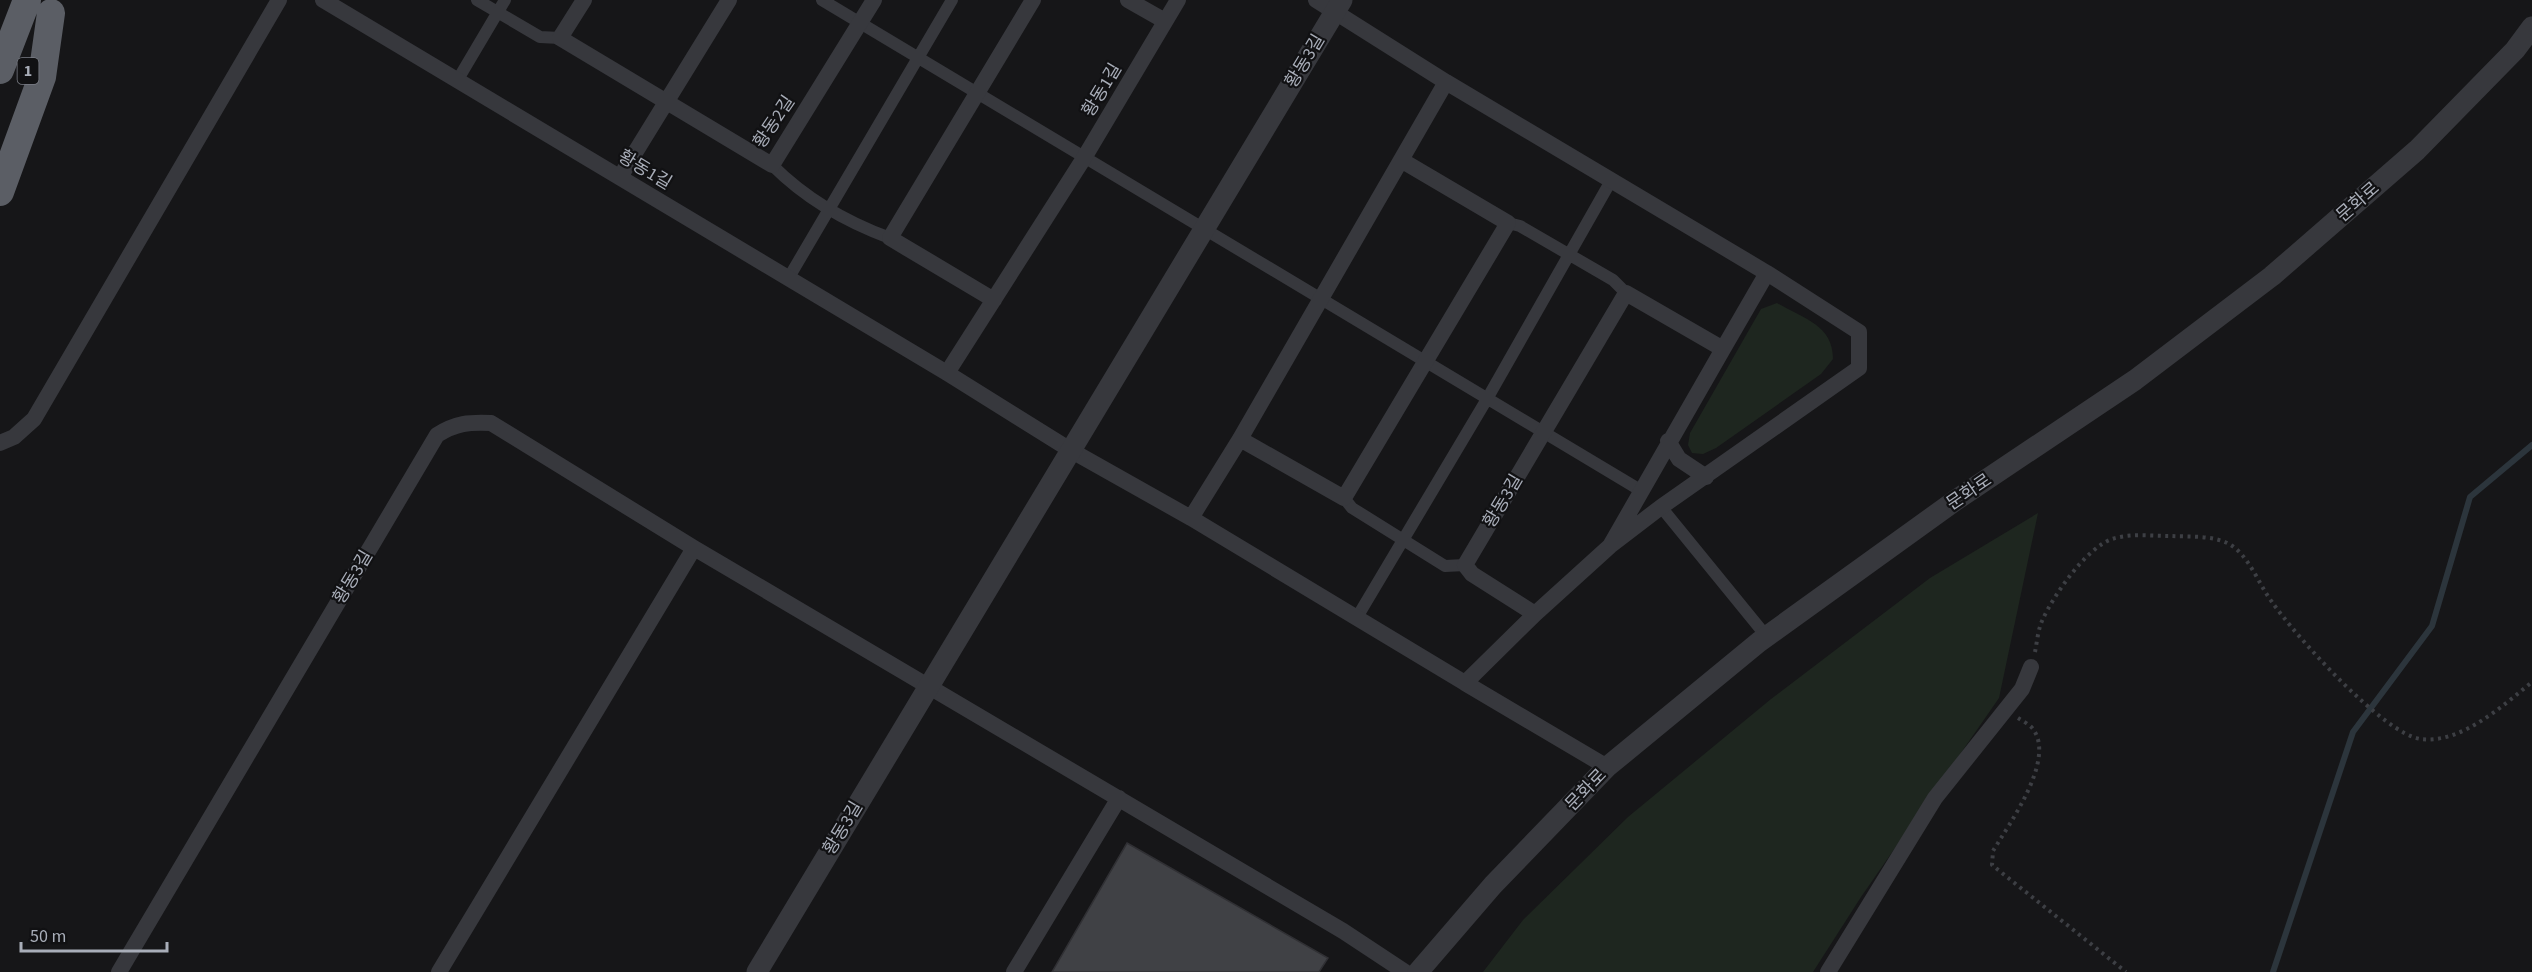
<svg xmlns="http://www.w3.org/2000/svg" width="2532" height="972" font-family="'Source Sans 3','Noto Sans KR',sans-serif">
<rect width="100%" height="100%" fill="#161618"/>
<path fill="#1e261f" d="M1777 303C1804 319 1833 325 1833 359L1821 374 1716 448 1703 454 1692 453 1688 445 1690 433 1761 309Z
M2038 513 1999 698 1861 897 1813 972H1483L1523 920 1628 817 1771 699 1930 578Z"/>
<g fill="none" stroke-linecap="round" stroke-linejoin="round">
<path stroke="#2c353c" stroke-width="6" d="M2273 972 2353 732 2432 626 2470 497 2532 445"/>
</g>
<path fill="#404145" stroke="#303034" stroke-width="1.5" d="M1127 843 1328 958 1319 972H1052Z"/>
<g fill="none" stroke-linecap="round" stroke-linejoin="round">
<path stroke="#3d3f44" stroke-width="4" stroke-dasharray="3 4.5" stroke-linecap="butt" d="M2035 652C2037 642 2038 630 2042 621 2053 596 2086 548 2112 539 2130 533 2152 536 2171 536 2189 537 2213 535 2229 544 2249 555 2259 585 2272 602 2294 634 2384 735 2421 739 2461 744 2504 705 2532 682
M2018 718C2023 721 2030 725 2033 729 2056 760 2009 824 1993 851L1992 865 2126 972"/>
<path stroke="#37383d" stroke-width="12" d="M477 0 540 37 560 38
M822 0 1640 490
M457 81 505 0
M772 165C805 198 846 222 890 238
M1508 223 1520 226 1613 280 1626 293
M788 279 952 0
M1344 498 1352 508 1445 566 1465 565
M1661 507 1767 637
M1356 619 1487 399 1612 179"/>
<path stroke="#37383d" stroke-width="16" d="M323 0 947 373 1072 451 1191 518 1240 439 1401 160 1508 223 1344 498 1240 439
M584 0 560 38 772 165 874 0
M1128 0 1165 21
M1316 0 1446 82 1767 273 1859 332V368L1661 507 1610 546 1535 614
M1401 160 1446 82
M620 177 729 0
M994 300 890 238 1033 0
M1723 349 1767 273
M947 373 1084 158 1178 0
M1668 441 1679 459 1706 477
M0 443 14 437 34 419 279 0
M1191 518 1465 683 1535 614 1472 574 1465 565 1626 293 1723 349 1610 546
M1465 683 1607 767
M119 972 437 435C456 423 469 422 491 423L694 548 1343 931 1405 972
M439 972 694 548
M1014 972 1119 798
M1828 972 1935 798 2022 689 2031 667"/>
<path stroke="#37383d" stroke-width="21" d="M757 972 1342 0
M1418 972 1493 885 1607 767 1759 642 1956 500 2135 380 2272 276 2417 150 2515 50 2532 27"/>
<path stroke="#5b5e65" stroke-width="28" d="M0 70 27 0
M0 192 42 77 51 13"/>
</g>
<g text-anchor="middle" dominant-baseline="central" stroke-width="4.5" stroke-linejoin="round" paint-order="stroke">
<rect fill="#111113" stroke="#7b7e86" stroke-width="1.5" x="17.5" y="58" width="21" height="26" rx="4.5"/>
<g font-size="16" font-weight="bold" fill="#a8adb8">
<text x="28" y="71">1</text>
</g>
<g font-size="18" fill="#a8adb8" stroke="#111113">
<text transform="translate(1305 61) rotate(-59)">황동3길</text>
<text transform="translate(1102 90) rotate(-59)">황동1길</text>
<text transform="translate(774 122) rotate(-56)">황동2길</text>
<text transform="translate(645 170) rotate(31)">황동1길</text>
<text transform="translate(2358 202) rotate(-41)">문화로</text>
<text transform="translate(1969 492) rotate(-34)">문화로</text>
<text transform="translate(1503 501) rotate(-59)">황동3길</text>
<text transform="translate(353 577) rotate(-59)">황동3길</text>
<text transform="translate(1586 790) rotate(-46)">문화로</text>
<text transform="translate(843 828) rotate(-59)">황동3길</text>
</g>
</g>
<path d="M21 942v9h146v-9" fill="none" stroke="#a8adb8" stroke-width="3"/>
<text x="30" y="942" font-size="18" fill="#a8adb8" stroke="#111113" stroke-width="4.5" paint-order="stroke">50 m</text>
</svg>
